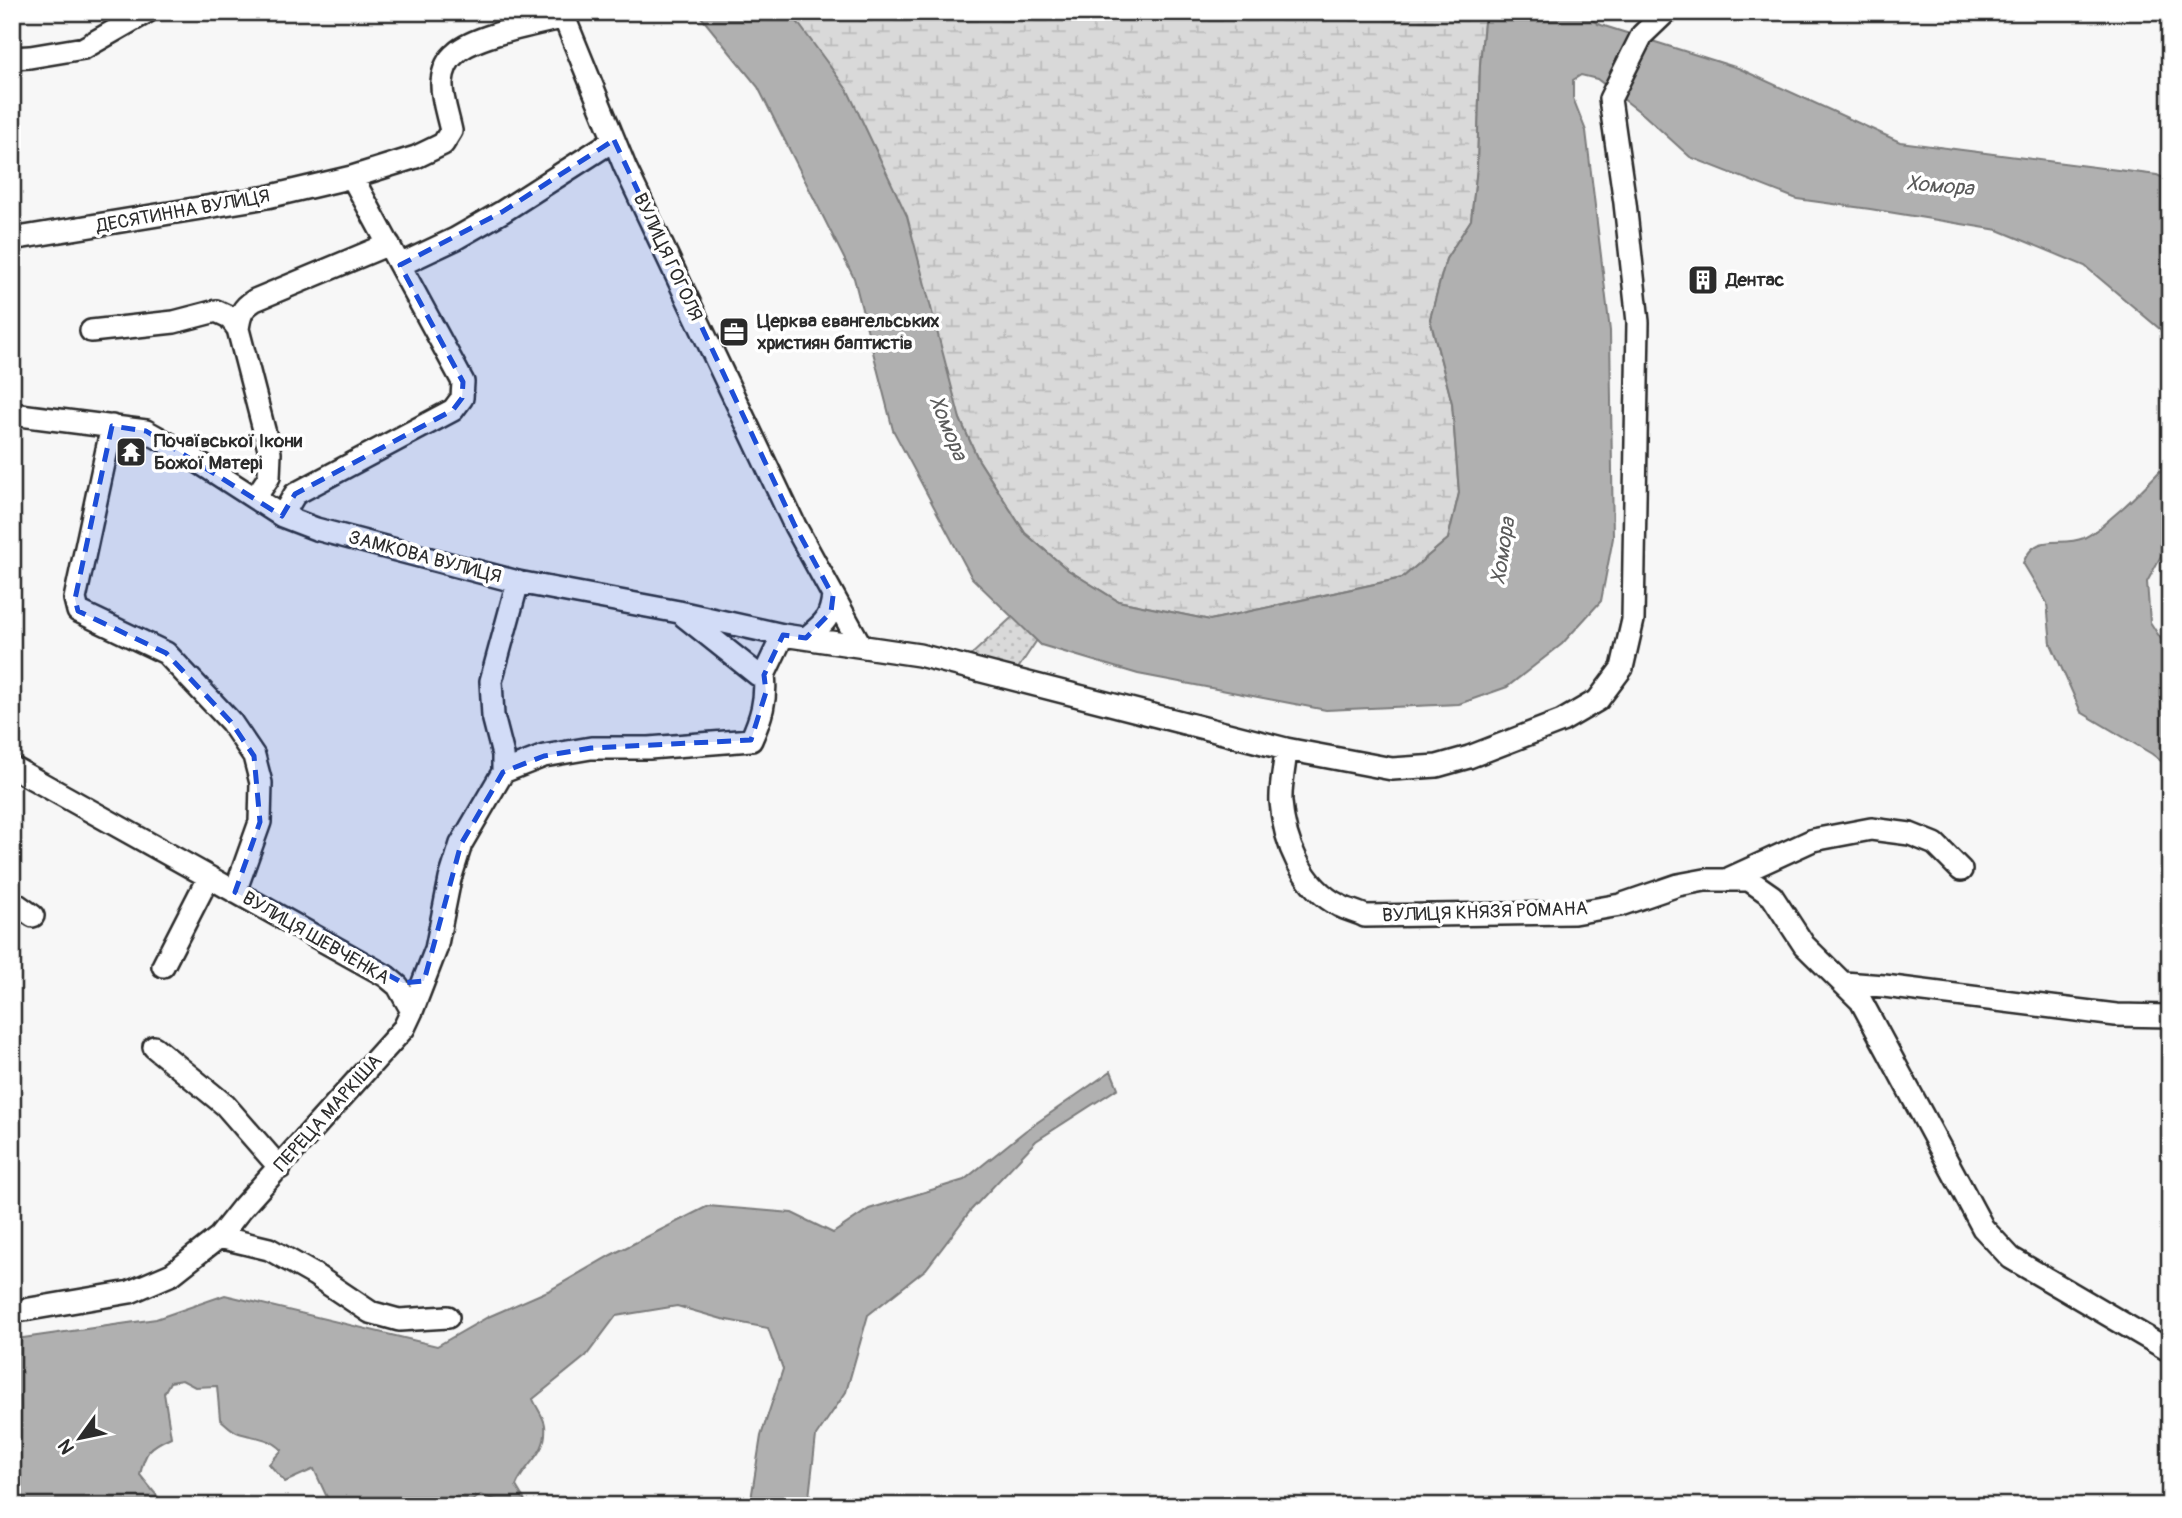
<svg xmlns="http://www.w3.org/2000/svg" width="2182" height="1518" font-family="Pangolin,sans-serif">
<defs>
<pattern id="industrial-furrows" width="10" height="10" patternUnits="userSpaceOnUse" patternTransform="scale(1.75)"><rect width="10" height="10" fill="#e8e8e8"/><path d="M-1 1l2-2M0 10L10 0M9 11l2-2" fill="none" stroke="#c7c7c7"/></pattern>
<pattern id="wetland-marsh" width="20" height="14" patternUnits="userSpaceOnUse" patternTransform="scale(1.75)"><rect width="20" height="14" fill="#d9d9d9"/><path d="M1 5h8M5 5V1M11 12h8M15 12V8" fill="none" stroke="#bababa"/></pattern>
<pattern id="park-dots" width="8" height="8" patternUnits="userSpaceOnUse" patternTransform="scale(1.75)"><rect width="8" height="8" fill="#d9d9d9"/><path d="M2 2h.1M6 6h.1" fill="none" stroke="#bababa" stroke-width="1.8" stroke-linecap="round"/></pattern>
</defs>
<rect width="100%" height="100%" fill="#f7f7f7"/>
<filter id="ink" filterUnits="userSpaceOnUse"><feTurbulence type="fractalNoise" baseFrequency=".0143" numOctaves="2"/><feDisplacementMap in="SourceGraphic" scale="14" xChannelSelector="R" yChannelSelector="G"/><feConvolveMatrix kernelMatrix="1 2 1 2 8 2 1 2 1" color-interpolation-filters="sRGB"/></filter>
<g filter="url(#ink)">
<path fill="url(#industrial-furrows)" d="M12 170 23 228 12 229Z"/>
<path fill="url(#wetland-marsh)" stroke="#828282" stroke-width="2" d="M790 12H1485L1480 65 1477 168 1471 220 1446 259 1430 319 1452 403 1459 493 1448 539 1402 578 1210 620 1118 601 1068 570 1025 533 978 459 960 419Z"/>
<path fill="url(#park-dots)" stroke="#828282" stroke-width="2" d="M1022 608 1043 631 1017 670 970 656Z"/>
<path fill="#b0b0b0" stroke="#7b7b7b" stroke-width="2" d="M697 12H790L848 91 907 216 960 419 978 459 1025 533 1068 570 1118 601 1210 620 1402 578 1448 539 1459 493 1452 403 1430 319 1446 259 1471 220 1477 168 1480 65 1485 12H1583L1598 24 1738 68 1900 142 2157 175 2170 181V342L2161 330 2085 266 1998 230 1870 209 1797 199 1690 157 1644 115 1597 79 1581 75 1573 80V98L1586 131 1610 331 1613 538 1601 601 1562 644 1507 687 1459 704 1326 710 1138 674 1041 645 972 578 893 430 854 278 758 87Z
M2170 460V545L2163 552 2147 582 2150 622 2170 653V768L2152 754 2081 712 2051 644 2047 603 2023 563C2036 531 2059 548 2084 538 2094 533 2103 525 2111 518 2133 500 2151 481 2170 460Z
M1111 1071 1118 1088 1036 1141 971 1210 926 1269 868 1315 846 1392 816 1436 808 1506H750L761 1436 783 1369 768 1328 722 1319 677 1306 616 1316 586 1356 533 1399C536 1407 544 1417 545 1425 548 1455 525 1462 516 1486L528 1506H515L480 1495 466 1506H331L314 1469 285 1482 269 1464 282 1450C270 1437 254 1438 239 1433 232 1431 226 1424 220 1419L217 1386 195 1387 182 1380 170 1382 164 1393 171 1437C149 1447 145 1451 140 1475L158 1497 160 1506H12V1341L23 1338 156 1319 225 1295 437 1346 488 1317 550 1290 611 1255 708 1206 792 1213 833 1233 869 1209 964 1180 1025 1131Z"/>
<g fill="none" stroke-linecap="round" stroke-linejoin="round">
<g stroke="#2b2b2b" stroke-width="26">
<path id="minor" d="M562 12 625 167 795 526 861 646
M12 58 30 57 84 48 147 12
M12 239 267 197 352 177 416 157 443 144 451 131C448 116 441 97 442 82 443 71 447 60 456 53 475 35 538 24 565 17
M400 265 455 239 502 212 614 140
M238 329C240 314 242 308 255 300L389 244
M91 331 174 322 216 311 229 317 238 329 270 453 269 477 255 498
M12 414 146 431 180 450 282 516 316 529 518 582 679 612 783 635 919 655 1286 749 1392 769 1437 766 1469 757 1562 721 1598 700 1622 668 1633 620 1638 322 1625 203 1610 99 1642 35 1666 12
M112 426 75 599 78 611 166 653 231 722 254 756 261 783 260 822 235 892
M282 516 295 494 453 410 462 398 463 382 352 177
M684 616 758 675H764L783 635
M806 638C824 623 830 620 833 596
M1286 749C1285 766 1280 785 1281 802 1284 842 1302 887 1340 906 1347 910 1357 912 1365 916L1574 913 1620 905 1678 885 1705 880H1749L1772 896 1804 945 1861 1001 1983 1228 2011 1258 2170 1351
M12 767 386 976 398 986 412 1011
M503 772 544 756 591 748H649L751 740C761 718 767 699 764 675
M1730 878 1813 840 1871 829 1910 834 1935 844 1961 870
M12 901 33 916
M163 966 208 878
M1844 983 1884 986 2116 1015 2170 1016
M154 1047 225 1105 280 1168
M219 1237 269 1249 315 1275 370 1312 399 1320 448 1317
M12 1312 130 1292 172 1274 219 1237 242 1208 404 1028 412 1011 436 949 450 879 461 844 503 772V755L493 716 491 681 518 582"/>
</g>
<use href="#minor" stroke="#fff" stroke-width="21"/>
</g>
</g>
<path fill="#1d4ed8" fill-opacity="0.2" stroke="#1d4ed8" stroke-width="5" stroke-dasharray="14 9" stroke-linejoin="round" d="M614 140 795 526 833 596 831 612 806 638 783 635 764 675 766 692 751 740 591 748 544 756 503 772 461 844 424 981 403 983 235 892 260 822 254 756 231 722 166 653 78 611 75 599 112 426 146 431 282 516 295 494 453 410 462 398 463 382 400 265 502 212Z"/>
<defs>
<g id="building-square" transform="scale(1.575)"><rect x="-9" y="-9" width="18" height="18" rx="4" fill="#2b2b2b" stroke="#fff"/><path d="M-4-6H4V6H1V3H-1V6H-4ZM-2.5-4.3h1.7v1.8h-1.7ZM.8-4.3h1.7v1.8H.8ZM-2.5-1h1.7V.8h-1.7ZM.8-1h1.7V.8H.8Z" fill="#fff"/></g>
<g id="office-square" transform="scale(1.575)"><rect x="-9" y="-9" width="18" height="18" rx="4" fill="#2b2b2b" stroke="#fff"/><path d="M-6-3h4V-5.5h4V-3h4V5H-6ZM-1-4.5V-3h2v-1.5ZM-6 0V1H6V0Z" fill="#fff"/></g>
<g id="temple-square" transform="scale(1.575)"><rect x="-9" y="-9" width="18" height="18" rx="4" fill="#2b2b2b" stroke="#fff"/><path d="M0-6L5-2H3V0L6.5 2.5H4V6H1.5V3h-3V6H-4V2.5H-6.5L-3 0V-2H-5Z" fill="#fff"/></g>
</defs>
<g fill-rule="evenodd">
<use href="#building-square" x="1703" y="280"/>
<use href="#office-square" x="734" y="332"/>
<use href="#temple-square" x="131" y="452"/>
</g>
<g text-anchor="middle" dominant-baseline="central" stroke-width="7" stroke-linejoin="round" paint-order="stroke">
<g font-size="19" fill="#2b2b2b" stroke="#fff">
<text transform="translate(183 211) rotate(-10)">ДЕСЯТИННА ВУЛИЦЯ</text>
<text transform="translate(668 257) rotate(65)">ВУЛИЦЯ ГОГОЛЯ</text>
<text transform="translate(425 557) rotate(15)">ЗАМКОВА ВУЛИЦЯ</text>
<text transform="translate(1485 912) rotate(-2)">ВУЛИЦЯ КНЯЗЯ РОМАНА</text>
<text transform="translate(316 938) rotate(30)">ВУЛИЦЯ ШЕВЧЕНКА</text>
<text transform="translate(328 1113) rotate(-48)">ПЕРЕЦА МАРКІША</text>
</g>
<g font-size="19" font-weight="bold" fill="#2b2b2b" stroke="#fff" text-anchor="start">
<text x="1726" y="280">Дентас</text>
<text x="757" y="321">Церква євангельських<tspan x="757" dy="22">християн баптистів</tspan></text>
<text x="154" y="441">Почаївської Ікони<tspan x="154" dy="22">Божої Матері</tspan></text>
</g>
<g font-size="21" font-style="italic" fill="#5a5a5a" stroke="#fff">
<text transform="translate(1940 186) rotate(5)">Хомора</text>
<text transform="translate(948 428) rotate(68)">Хомора</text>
<text transform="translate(1503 551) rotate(-81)">Хомора</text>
</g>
</g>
<rect width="2182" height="1518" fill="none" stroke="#fff" stroke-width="42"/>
<rect x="21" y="21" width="2140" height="1476" fill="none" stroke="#2b2b2b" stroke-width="2.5" filter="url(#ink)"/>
<g transform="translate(80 1438) rotate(237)" stroke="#ffffff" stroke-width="5" paint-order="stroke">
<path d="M0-5L12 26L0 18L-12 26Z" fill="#2b2b2b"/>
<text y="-10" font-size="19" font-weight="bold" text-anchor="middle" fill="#2b2b2b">N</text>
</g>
</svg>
